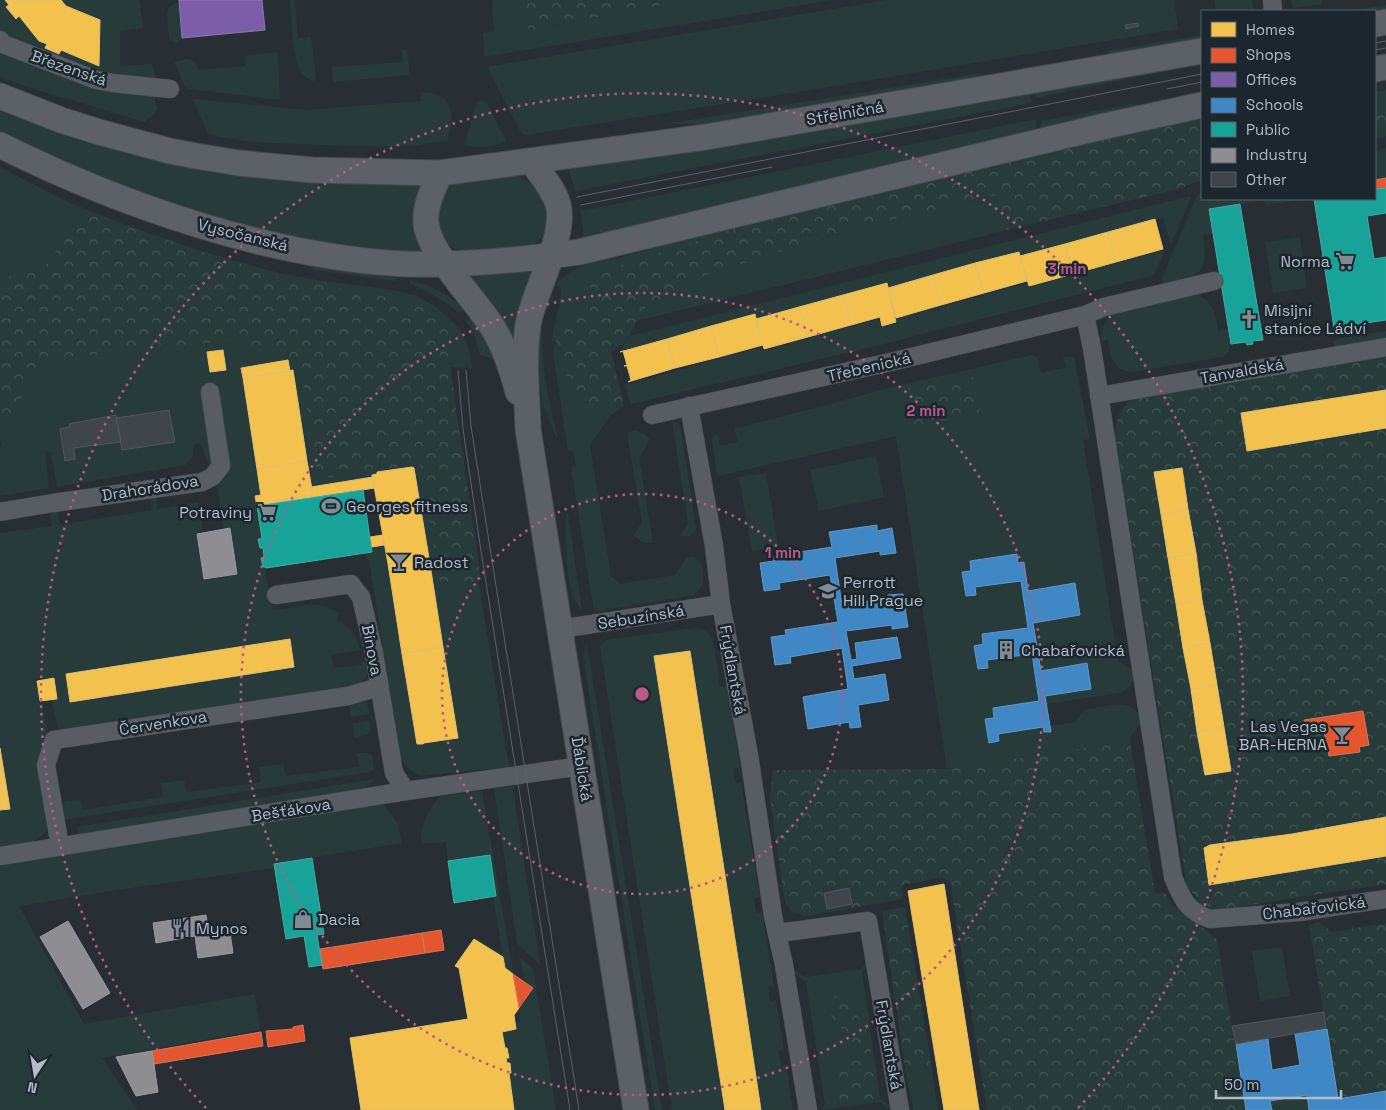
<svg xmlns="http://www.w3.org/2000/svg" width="1386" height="1110" font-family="'Space Grotesk',sans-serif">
<defs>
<pattern id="forest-crowns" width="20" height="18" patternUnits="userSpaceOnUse" patternTransform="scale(1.25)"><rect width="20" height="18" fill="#273c3a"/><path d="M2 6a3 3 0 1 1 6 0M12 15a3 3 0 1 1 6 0" fill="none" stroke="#445655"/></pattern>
</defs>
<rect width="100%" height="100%" fill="#272f34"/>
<path fill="#273c3a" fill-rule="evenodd" d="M0 0H5L9 5 6 7 15 19 19 16 39 41 47 44 46 48 59 54 61 50 99 66 100 20 66 6 61 0H139L143 28 120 31V66L152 64 157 80 155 102 158 110 145 122 24 86 0 76Z
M290 0H295L298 38 311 37 316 79 314 81C308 79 301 75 299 69 292 50 291 20 290 0Z
M492 0H648L541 28 688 0H832L484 57 483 33 494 31Z
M886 0H1174L1178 29 792 93 525 135 519 129 487 67Z
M1214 0H1252L1254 11H1216Z
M1291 0H1321L1322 4 1293 8Z
M175 3H179L182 38 176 43 169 39 167 13 168 9Z
M1386 5V13L1375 15V11H1345Z
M1202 35V42L1177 46 1109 53 1108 51Z
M402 50H407L410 75 333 82 332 67 403 62Z
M276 52 278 54 280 100 190 89 185 87 174 62 187 59 195 61 198 70 246 66 245 56Z
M1199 64 1036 98 1034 91Z
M988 72 954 85 716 124H666Z
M1386 90V136L1375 139V92Z
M421 92C455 93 455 115 447 142 436 140 422 146 410 146 374 147 338 146 302 144 271 143 237 143 207 133L193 99 307 110 420 101Z
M1030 95 1032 103 575 191 568 167 780 132Z
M480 100 487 102 506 141C496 148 477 148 465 145L476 103Z
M1137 103 1138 107 1039 130 1042 121Z
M0 105 34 119 419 182 422 187 425 250 422 254 406 253 275 234 168 206 0 134Z
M1036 119V132L584 238 580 207 582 211Z
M1386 148V178L1375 180V151Z
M1039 152 724 232 590 275V317H564L558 340 552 341C553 323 561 307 561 289L555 285C583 255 613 263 648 250 658 246 667 241 676 236Z
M0 167 68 202 138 230 197 250 283 274 323 281 394 290 417 296 436 307 458 327 467 343 473 369 432 365 467 512 509 767 421 776C411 772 406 767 401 758L369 560 366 558 365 553 372 552V547L384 545 416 744H424V743L457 739 458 737 414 468 411 467 372 475 373 477 311 487 293 371H290L288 360 241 367 261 495 255 496 266 576 273 610C300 608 314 597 339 613L336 620C350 626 356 634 360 650L331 655 334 668 362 665 361 661 369 665C368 676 365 681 354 687L69 732 57 727 52 701 58 700 55 677 36 679 39 703H42L47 729 45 746 48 821 46 832 34 842 0 847V810L10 809 0 748V533L52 526 50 512 57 511 59 525 152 510 150 496 156 495 157 509 198 502 203 531 196 533 203 579 219 578 238 573 231 527 223 528 217 485 200 443 193 445C194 454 192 460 185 465L57 487 51 452 45 451 49 488 0 496V447L2 443 0 442ZM222 350 226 370 211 372 207 352ZM169 410 174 442 122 450 121 442 74 448 75 459 65 460 61 429 70 427 69 424ZM290 640 294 667 70 702 66 674Z
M505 174 520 177 531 184 543 197 547 211 546 225 541 238 527 249 468 254 452 247 442 238 436 220 444 190 461 179Z
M558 174C575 194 575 217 569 242L567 241C573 218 575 193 556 175Z
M1202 193V199H1309L1265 205 1263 200 1209 209 1213 233 1203 235C1210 276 1199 274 1164 284L1162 278 1198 194Z
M998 195 1007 230 637 321 643 309 700 277 851 229Z
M1190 196 1191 198 1171 244 1163 218 1020 256 1019 252 888 288 886 283 756 319 754 315 620 352 629 336Z
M1300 237 1307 288 1273 293 1265 242Z
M1165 250 1154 275 880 345 631 404 625 385 762 347 763 351 879 319 881 327 898 323 897 319 1028 283 1029 287Z
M313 267 397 278 396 281 313 270Z
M532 268 535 272 515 347 467 277 472 273Z
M410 280C431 285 449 294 464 309L462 312H458C443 300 429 291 410 284Z
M549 293 553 296V300C528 316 551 412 558 437H556L542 401 538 372 537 336Z
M1190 293C1212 298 1215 310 1218 331L1228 329C1230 341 1233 350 1222 357L1132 372C1113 370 1110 356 1108 340L1100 341C1103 326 1105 320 1117 312Z
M472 316 496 359 480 355 472 329 466 322Z
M1386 331V339L1335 346 1333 342 1337 339Z
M553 353 582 401 624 406 610 416 590 445 611 576 620 584 675 575 687 557H692L701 561C704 577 707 585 693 595L599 611 594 609 590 588 571 467 576 466 573 450 568 451Z
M1032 355 1037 357 1041 373 1066 367 1063 356 1074 357 1090 439 1083 440 1118 661 1134 671C1134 682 1130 689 1120 693L1047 704 1045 696 1091 689 1087 663 1041 671 1033 623 1080 615 1075 584 1028 591 1024 562 1018 563 1017 554 970 561 971 571 963 572 976 595 975 587 1021 581 1028 628 982 634 983 644 974 646 978 669 987 668V660L1032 654 1039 701 993 708 994 718 986 719 989 742 999 741 998 734 1043 727 1044 732H1050V726L1075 722 1084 710C1105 707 1133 695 1142 721L1130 738V741L947 769 896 436 717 476 712 438 717 433 720 446 738 442 734 429 905 384Z
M672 421 680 424 696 528C693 537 688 538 680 535L688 523Z
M635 430 643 433 650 439 639 458 653 543H644L633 535 642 523 627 433Z
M876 456 884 497 819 511 810 470Z
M766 473 778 546 752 551 739 477Z
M566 514H568L582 610C563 591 567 540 566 514Z
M694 628C700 628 704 628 708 633 716 642 718 674 720 687L727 686 740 767 733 769 736 783 741 782 760 897 754 899 756 913 762 912 774 986 768 987 770 1001 776 1000 784 1050 778 1051 781 1066 786 1065 793 1110H761L690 651 654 657 725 1110H672L600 646 606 640Z
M587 644 662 1110H655L585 668 584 651Z
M362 701 367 703 369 714 351 717 349 702Z
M369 721 371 731 367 735 355 738 353 723Z
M357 753H367L372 756 374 769 370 772 62 820 63 804 67 801 81 800 83 810 163 797 161 783 184 780 187 792 261 782 259 767 283 764 286 776 359 767Z
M376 779 363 789 79 835 77 827Z
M512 784 540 965 517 943 494 788Z
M482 791 513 973 505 968 493 897 496 896 490 855 448 861 446 842 422 844C418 826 429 810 440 796Z
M383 804 397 822 402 843 273 864V868L124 889 19 906 84 1024 255 994 260 1030 102 1058 137 1110H0V865Z
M1282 947 1290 996 1260 1001 1252 951Z
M519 956 533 969 556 1110H514L509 1073 511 1072 510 1063H507L506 1058 509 1057 507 1048H505L502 1032 516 1029V1025L520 1021 519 1011 532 991V988L524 978Z
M867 960 869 962 862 973 880 1099 890 1106 891 1108 889 1109 880 1102 822 1110 825 1105 806 982 792 972 794 970 806 977 861 969Z
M932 1069 938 1110H913L906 1073Z
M1307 1095 1309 1110H1272L1270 1101Z"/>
<path fill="url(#forest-crowns)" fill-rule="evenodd" d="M522 0H688L529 30Z
M1386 99V121L1375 124V100Z
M1202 114V180L1178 189 1007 230 997 195 851 229 700 277 643 309 625 343 611 352 624 406 582 401 553 353 563 317 590 316V275L724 232 1024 156Z
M83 211 281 278 382 296 429 310 448 324 451 373 481 580 441 587 420 464 318 479 299 361 240 340 138 349 39 362 30 377 12 418 0 412V279L45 267Z
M1386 356V390L1248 451 1386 428V817L1292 834 1210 845 1386 856V884L1217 910 1202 904 1187 887 1115 438C1116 420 1119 407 1135 398ZM1182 468 1231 771 1205 775 1154 472ZM1363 711 1369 745 1359 747V752L1329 756 1324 732 1307 734 1304 720Z
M974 377 980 414 913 426 909 423 903 389Z
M1130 741 1155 894 1165 893 1172 905 1183 912 1217 939 1246 1110H987L950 881 941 878 902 885 903 899 806 916 792 912 785 902 770 799 773 770 947 769ZM849 889 851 904 827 909 824 893Z
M905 907 932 1069 906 1073 882 911Z
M1318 922 1332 932 1386 923V1091L1338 1099 1309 925Z
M835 996 841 997 854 1009 868 1034 878 1100 835 1105 841 1088 839 1074 855 1058 856 1045 831 1016 829 1007Z"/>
<path fill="#f2c14e" stroke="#dec072" d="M5 0H61L66 6 100 20 99 66 61 50 59 54 45 48 47 44 39 41 19 16 16 19 6 7 9 5Z
M1155 219 1163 249 1116 262 1108 232Z
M1108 232 1116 262 1073 274 1065 244Z
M1065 244 1073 274 1029 286 1020 256Z
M1019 252 1027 281 984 293 975 263Z
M975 263 984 293 941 305 933 275Z
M933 275 941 305 896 318 888 288Z
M887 283 896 322 882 326 880 317 851 325 843 295Z
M843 295 851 325 808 337 799 307Z
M799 307 808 337 764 349 756 319Z
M755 314 763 345 719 357 711 326Z
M711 326 719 357 675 368 667 339Z
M667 339 675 368 628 382 631 380 627 366H624L627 365 623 351 620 352Z
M223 350 226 370 210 372 207 352Z
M288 360 290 371 243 378 241 368Z
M293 370 307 461 257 469 243 378Z
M1386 390V428L1247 451 1241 413Z
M307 461 313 495 262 503 257 469Z
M412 467 414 468 429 558 388 564 372 475 377 474V472Z
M1182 468 1188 509 1161 514 1154 472Z
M373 477 375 488 257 506 255 496 261 495 262 503 313 495 311 487Z
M1188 509 1196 553 1168 558 1161 514Z
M383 535 384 545 372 547 370 537Z
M1196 553 1202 600 1176 604 1168 558Z
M429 558 443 647 402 654 388 564Z
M1202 600 1210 643 1183 648 1176 604Z
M290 639 294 667 70 702 66 674Z
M1210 643 1217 685 1191 689 1183 648Z
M443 647 458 738 424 743 423 744H417L402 654Z
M690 651 739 965 761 1110H725L654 656Z
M54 678 57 699 40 701 37 681Z
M1217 685 1224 727 1197 732 1191 689Z
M1224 727 1231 771 1205 775 1197 732Z
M0 748 10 809 0 810Z
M1386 817V856L1209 885 1204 848 1210 845 1292 834Z
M944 884 979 1110H944L908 891Z
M474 939 503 957 505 968 513 974 519 1008 514 1015 516 1029 502 1032 505 1048H507L509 1058H506L507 1063H510L511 1073H509L514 1110H361L350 1038 468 1019 459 968 455 966Z"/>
<path fill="#e4572e" stroke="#d5755c" d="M1386 178V188L1375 189V180Z
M1363 711 1369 745 1359 747 1360 752 1329 756 1324 732 1307 734 1304 720Z
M441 930 444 950 425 953 422 933Z
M422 933 425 953 323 969 320 949Z
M513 974 533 988 519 1008Z
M303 1025 305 1041 268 1047 266 1031 293 1029V1027Z
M261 1032 263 1046 154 1064 152 1051Z"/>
<path fill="#7b5ea7" stroke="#8b7ab0" d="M179 0H262L265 30 182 38Z"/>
<path fill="#3f88c5" stroke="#6198c5" d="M877 525V531L892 528 896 553 880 555V551L835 558 842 605 888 598V595L903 594 908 627 892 629V625L846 631 851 660 857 659 855 643 897 637 901 658 852 666 854 679 885 674 889 700 858 705 861 727 850 728 849 722 808 729 803 697 848 689 842 648 790 657 791 663 775 665 771 637 786 635 785 630 838 622 830 575 779 583 780 589 764 591 760 563 774 561V556L832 547 829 532Z
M1017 554 1018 563 1024 562 1028 591 1075 583 1080 615 1033 623 1041 671 1087 663 1091 689 1045 696 1051 732H1044L1043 727 998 734 999 741 989 743 985 719 994 718 993 708 1039 701 1032 654 987 660 988 668 978 669 974 646 983 644 982 634 1028 628 1021 581 975 587 976 595 966 596 962 572 971 571 970 561Z
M1327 1029 1338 1099 1386 1091V1110H1309L1307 1095 1270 1101 1272 1110H1246L1236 1044 1268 1039 1272 1070 1300 1065 1295 1034Z"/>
<path fill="#17a398" stroke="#45aaa6" d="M1386 188V213L1367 216 1374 259 1386 257V320L1334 328 1314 199H1375V189Z
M1240 204 1263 340 1252 341 1253 344 1247 345 1246 342 1231 344 1209 209Z
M363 490 372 552 266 568 265 567H263L261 558 264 557 263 548H260L258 539H262L257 506Z
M490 855 496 896 454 903 448 861Z
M312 858 324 934 317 935 322 965 309 967 304 936 286 939 274 864Z"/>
<path fill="#8d8d92" stroke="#989ba2" d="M230 528 237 574 204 579 197 534Z
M206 915 209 937 230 933 233 953 198 958 195 936 156 943 153 923Z
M68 921 110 993 83 1009 40 937Z
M152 1051 158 1092 136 1096 116 1057Z"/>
<path fill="#3f464b" stroke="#4f565c" d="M1138 23 1139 26 1126 29 1125 25Z
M169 410 175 442 122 450 116 418Z
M116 415 121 442 74 448 75 459 65 461 60 429 70 427 69 424Z
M849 888 852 904 827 909 824 893Z
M1324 1012 1326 1028 1236 1044 1232 1026Z"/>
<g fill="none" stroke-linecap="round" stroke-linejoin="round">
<g stroke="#454b4f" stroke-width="19">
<path id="street" d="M1272 0 1273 11
M0 40 3 44 96 80 113 83 170 89
M1085 315 1092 348 1173 877C1182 899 1187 911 1210 919L1299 912 1386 899
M1099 396 1386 347
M689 406 714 546 721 604 749 755 773 916 784 965 808 1110
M652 415 895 361 1085 315 1104 307 1214 281
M0 512 53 503 202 482 212 477 221 466 210 392
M276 595 351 584 361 597 374 653 394 773 406 791
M560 629 721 604
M60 846 46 765 54 740 348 696 379 687
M0 856 406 791 582 766
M778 933 868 921 900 1110"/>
</g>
<g stroke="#454b4f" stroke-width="27">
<path id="secondary" d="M1375 24 1386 22
M1375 69 1386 67
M0 96 61 120 99 132 170 151 196 156 239 163 312 170 440 173 706 137 1202 51
M0 145C120 205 270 257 405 264 464 266 521 260 579 252L1101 127 1202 105
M532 162C541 175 553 188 558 204 567 235 533 293 528 325 523 359 527 395 528 429L636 1110
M440 173C433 190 424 206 426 224 430 255 476 300 493 328 505 347 512 371 518 392"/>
</g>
<use href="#street" stroke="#575d63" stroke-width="18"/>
<use href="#secondary" stroke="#5c6168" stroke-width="25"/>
<path stroke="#5b6166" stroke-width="1" d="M1375 43 1386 41
M1375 50 1386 48
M1167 89 1202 82
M577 197 1202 74
M581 205 772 167
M466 370 471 426 490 548 579 1110
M458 371 463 429 481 551 570 1110"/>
</g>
<g fill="none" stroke="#bb5a86" stroke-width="2.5" stroke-dasharray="2.5 5">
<circle cx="642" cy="694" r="200"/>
<circle cx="642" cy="694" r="401"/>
<path d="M206 1108A601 601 0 1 1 1078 1108"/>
</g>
<defs>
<g id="supermarket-bare" transform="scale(1.5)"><path d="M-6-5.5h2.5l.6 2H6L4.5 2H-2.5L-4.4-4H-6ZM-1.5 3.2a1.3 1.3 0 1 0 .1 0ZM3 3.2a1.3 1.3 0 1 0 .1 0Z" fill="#818b93" stroke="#1b262e" stroke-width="2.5" paint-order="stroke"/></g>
<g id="church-bare" transform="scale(1.5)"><path d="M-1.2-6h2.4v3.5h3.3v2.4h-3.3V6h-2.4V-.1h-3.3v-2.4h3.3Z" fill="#818b93" stroke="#1b262e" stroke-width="2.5" paint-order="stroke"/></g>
<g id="stadium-bare" transform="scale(1.5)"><path d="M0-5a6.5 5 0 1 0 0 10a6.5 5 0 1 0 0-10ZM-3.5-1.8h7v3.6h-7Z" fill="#818b93" stroke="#1b262e" stroke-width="2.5" paint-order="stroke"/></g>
<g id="bar-bare" transform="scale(1.5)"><path d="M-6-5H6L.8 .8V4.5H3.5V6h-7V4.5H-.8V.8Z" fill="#818b93" stroke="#1b262e" stroke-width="2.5" paint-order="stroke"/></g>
<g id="school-bare" transform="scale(1.5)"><path d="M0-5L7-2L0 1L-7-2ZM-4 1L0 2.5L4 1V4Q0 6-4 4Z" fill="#818b93" stroke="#1b262e" stroke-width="2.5" paint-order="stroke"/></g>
<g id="building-bare" transform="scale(1.5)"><path d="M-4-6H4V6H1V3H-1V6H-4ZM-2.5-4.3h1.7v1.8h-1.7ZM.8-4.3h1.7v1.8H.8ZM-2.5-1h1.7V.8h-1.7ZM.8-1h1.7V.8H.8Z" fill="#818b93" stroke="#1b262e" stroke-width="2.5" paint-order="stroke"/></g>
<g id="shop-bare" transform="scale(1.5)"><path d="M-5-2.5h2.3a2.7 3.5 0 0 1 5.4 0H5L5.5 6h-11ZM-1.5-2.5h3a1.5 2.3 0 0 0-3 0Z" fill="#818b93" stroke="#1b262e" stroke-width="2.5" paint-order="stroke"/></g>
<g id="restaurant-bare" transform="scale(1.5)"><path d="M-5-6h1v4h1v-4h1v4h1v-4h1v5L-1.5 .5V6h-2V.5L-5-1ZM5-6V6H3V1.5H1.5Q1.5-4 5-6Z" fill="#818b93" stroke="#1b262e" stroke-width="2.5" paint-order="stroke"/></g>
</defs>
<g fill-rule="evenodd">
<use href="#supermarket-bare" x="1345" y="261"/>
<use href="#church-bare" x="1249" y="319"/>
<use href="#stadium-bare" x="331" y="506"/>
<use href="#supermarket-bare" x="267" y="512"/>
<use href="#bar-bare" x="399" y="562"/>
<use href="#school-bare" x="828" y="591"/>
<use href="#building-bare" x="1006" y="650"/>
<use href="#bar-bare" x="1342" y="735"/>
<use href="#shop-bare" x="303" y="919"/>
<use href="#restaurant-bare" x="181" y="928"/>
</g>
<g text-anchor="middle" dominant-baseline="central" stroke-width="5" stroke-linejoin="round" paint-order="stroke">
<g font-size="16" fill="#b1bcc6" stroke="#1b262e">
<text transform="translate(69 68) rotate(19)">Březenská</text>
<text transform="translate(845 113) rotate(-10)">Střelničná</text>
<text transform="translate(243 235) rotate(14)">Vysočanská</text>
<text transform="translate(869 367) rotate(-13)">Třebenická</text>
<text transform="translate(1242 371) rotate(-10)">Tanvaldská</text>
<text transform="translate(150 488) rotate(-9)">Drahorádova</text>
<text transform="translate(641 617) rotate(-9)">Sebuzínská</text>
<text transform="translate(372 650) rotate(79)">Bínova</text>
<text transform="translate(733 670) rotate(80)">Frýdlantská</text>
<text transform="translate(163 723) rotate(-9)">Červenkova</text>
<text transform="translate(582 769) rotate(81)">Ďáblická</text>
<text transform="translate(291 810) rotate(-9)">Bešťákova</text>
<text transform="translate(1314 908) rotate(-7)">Chabařovická</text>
<text transform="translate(889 1045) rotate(80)">Frýdlantská</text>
</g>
<g font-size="16" fill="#b1bcc6" stroke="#1b262e" text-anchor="start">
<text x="1330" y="261" text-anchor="end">Norma</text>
<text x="1264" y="310">Misijní<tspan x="1264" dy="18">stanice Ládví</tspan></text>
<text x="346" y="506">Georges fitness</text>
<text x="252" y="512" text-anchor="end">Potraviny</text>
<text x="414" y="562">Radost</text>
<text x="843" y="582">Perrott<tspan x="843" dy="18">Hill Prague</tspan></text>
<text x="1021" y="650">Chabařovická</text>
<text x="1327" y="726" text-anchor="end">Las Vegas<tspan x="1327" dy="18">BAR-HERNA</tspan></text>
<text x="318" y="919">Dacia</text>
<text x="196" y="928">Mynos</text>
</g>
</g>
<circle cx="642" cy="694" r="8" fill="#bb5a86" stroke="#1b262e" stroke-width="2.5"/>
<g font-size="15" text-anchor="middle" font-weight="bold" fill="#bb5a86" stroke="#1b262e" stroke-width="5" stroke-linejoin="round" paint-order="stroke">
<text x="1067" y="274">3 min</text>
<text x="926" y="416">2 min</text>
<text x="783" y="558">1 min</text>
</g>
<rect x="1201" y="10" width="175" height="190" fill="#1b262e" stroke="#57626b"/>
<rect x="1211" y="22" width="25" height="15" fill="#f2c14e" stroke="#57626b"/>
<text x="1246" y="35" font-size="15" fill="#b1bcc6">Homes</text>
<rect x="1211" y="48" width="25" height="15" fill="#e4572e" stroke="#57626b"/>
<text x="1246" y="60" font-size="15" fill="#b1bcc6">Shops</text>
<rect x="1211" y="72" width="25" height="15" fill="#7b5ea7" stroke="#57626b"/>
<text x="1246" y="85" font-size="15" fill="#b1bcc6">Offices</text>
<rect x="1211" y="98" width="25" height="15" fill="#3f88c5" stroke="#57626b"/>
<text x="1246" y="110" font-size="15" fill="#b1bcc6">Schools</text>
<rect x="1211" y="122" width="25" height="15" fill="#17a398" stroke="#57626b"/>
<text x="1246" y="135" font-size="15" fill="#b1bcc6">Public</text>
<rect x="1211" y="148" width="25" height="15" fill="#8d8d92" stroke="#57626b"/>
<text x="1246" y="160" font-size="15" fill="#b1bcc6">Industry</text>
<rect x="1211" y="172" width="25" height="15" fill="#3f464b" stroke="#57626b"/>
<text x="1246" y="185" font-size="15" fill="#b1bcc6">Other</text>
<g transform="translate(35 1075) rotate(192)" stroke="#1b262e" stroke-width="4" paint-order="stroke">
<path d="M0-4L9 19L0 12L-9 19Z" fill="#b1bcc6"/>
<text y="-8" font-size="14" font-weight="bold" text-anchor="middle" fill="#b1bcc6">N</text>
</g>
<path d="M1216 1090v8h125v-8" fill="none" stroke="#b1bcc6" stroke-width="2.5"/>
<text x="1224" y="1090" font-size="15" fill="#b1bcc6" stroke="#1b262e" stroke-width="4" paint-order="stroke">50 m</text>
</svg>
